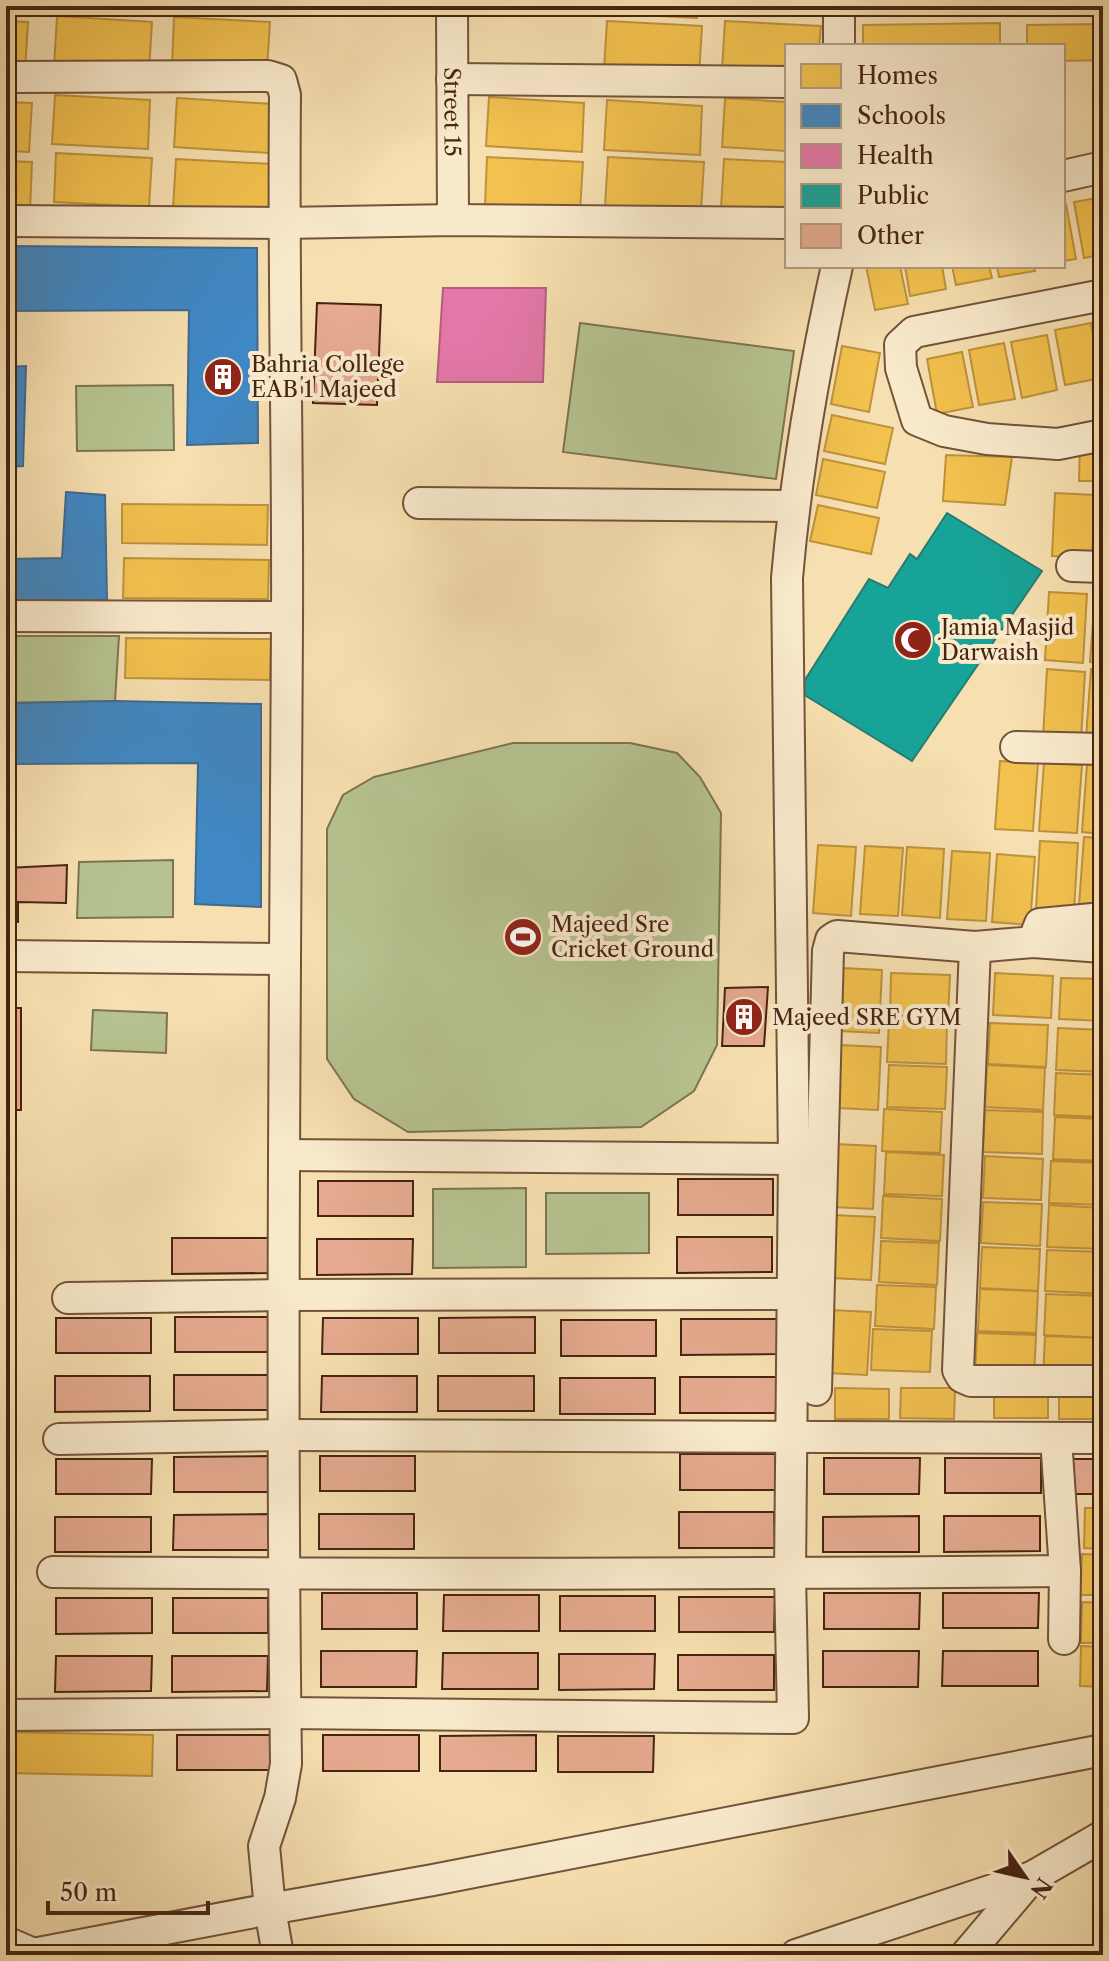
<svg xmlns="http://www.w3.org/2000/svg" width="1109" height="1961" font-family="'Libre Caslon Text',serif">
<rect width="100%" height="100%" fill="#f6dfb0"/>
<filter id="stains"><feTurbulence type="fractalNoise" baseFrequency=".0025" numOctaves="4"/><feColorMatrix values="0 0 0 0 .2 0 0 0 0 .09 0 0 0 0 .02 0 0 0 .5 -.17"/></filter>
<radialGradient id="worn" r=".72"><stop offset=".6" stop-color="#630" stop-opacity="0"/><stop offset="1" stop-color="#630" stop-opacity=".3"/></radialGradient>
<path fill="#b6c390" stroke="#7e7451" stroke-width="2" d="M580 323 794 351 776 479 563 452Z
M173 385 174 450 77 451 76 386Z
M6 636H119L115 701 6 703Z
M513 743H630L677 753 700 777 721 813 717 1045 694 1091 641 1127 408 1132 354 1099 327 1059V829L343 795 374 777Z
M173 860V917L77 918 79 862Z
M93 1010 167 1013 166 1053 91 1050Z
M526 1188V1267L433 1268V1189Z
M546 1193H649V1253L546 1254Z"/>
<path fill="#f2c14e" stroke="#bf923c" stroke-width="2" d="M6 6H29V16L6 14Z
M52 6H148V13L52 8Z
M602 6H698L697 18 601 13Z
M723 6H819L818 15 723 10Z
M57 16 152 22 149 71 54 66Z
M174 17 270 22 267 70 172 66Z
M6 21 28 22 25 71 6 70Z
M607 21 702 26 699 75 604 70Z
M725 21 821 26 819 46H787V73L722 70Z
M1000 23V46H863V25Z
M1103 24V60L1063 61V46H1027V25Z
M55 95 150 100 148 149 52 144Z
M489 97 584 103 582 152 486 146Z
M177 98 272 104 269 153 174 147Z
M725 98 787 102V151L722 147Z
M607 100 702 106 700 155 604 150Z
M6 102 32 103 29 152 6 151Z
M56 153 152 158 149 207 54 202Z
M487 157 583 162 580 211 485 206Z
M608 157 704 162 701 211 605 206Z
M176 159 272 164 269 213 173 208Z
M724 159 787 162V211L721 208Z
M6 161 32 162 30 211 6 210Z
M1103 197V254L1084 258 1074 202Z
M1063 204H1066L1076 259 1063 261Z
M866 266H900L908 304 875 310Z
M905 266H942L946 289 910 296Z
M952 266H989L992 278 956 285Z
M997 266H1034L1035 271 999 277Z
M1103 316V344L1098 317Z
M1091 323 1101 378 1065 385 1055 330Z
M1047 335 1057 390 1022 398 1011 342Z
M1004 343 1015 399 979 405 969 350Z
M842 346 880 353 869 412 831 404Z
M962 352 973 407 937 414 927 359Z
M832 415 893 428 885 464 824 451Z
M1080 443H1103V481H1079Z
M946 455 1012 457 1005 505 943 501Z
M823 459 885 472 877 508 816 495Z
M1055 493 1095 495 1092 558 1052 556Z
M1102 495H1103V558H1099Z
M122 504 268 505 267 545 122 543Z
M818 505 879 518 871 554 810 541Z
M124 558 269 560 268 599 123 598Z
M1049 592 1087 594 1083 663 1045 660Z
M1095 593 1103 594V663L1090 662Z
M126 638 271 639 270 680 125 678Z
M1047 669 1085 672 1081 740 1043 737Z
M1091 669 1103 670V739L1086 738Z
M1000 761 1038 763 1033 831 995 829Z
M1044 763 1082 765 1077 833 1039 831Z
M1087 764 1103 765V834L1082 832Z
M1084 837 1103 838V907L1079 905Z
M1040 841 1078 843 1074 911 1036 909Z
M818 845 856 847 851 916 813 913Z
M865 846 903 848 898 916 860 914Z
M907 847 944 849 940 918 902 915Z
M952 851 990 853 986 921 947 919Z
M997 854 1035 857 1030 925 992 922Z
M842 968 882 970 879 1033 839 1031Z
M891 973 950 975 948 1017 890 1015Z
M995 973 1053 976 1051 1018 993 1015Z
M1061 978 1103 979V1021L1059 1019Z
M889 1020 947 1022 946 1064 887 1062Z
M990 1023 1048 1025 1046 1067 988 1064Z
M1058 1028 1103 1030V1072L1056 1070Z
M841 1045 881 1047 878 1110 838 1108Z
M889 1065 947 1067 945 1109 887 1107Z
M987 1065 1045 1068 1043 1110 985 1107Z
M1056 1073 1103 1075V1117L1054 1115Z
M884 1109 942 1112 940 1153 882 1151Z
M985 1110 1043 1112 1042 1154 983 1152Z
M1055 1117 1103 1119V1161L1053 1159Z
M836 1144 876 1146 873 1209 833 1207Z
M886 1152 944 1155 942 1196 884 1194Z
M985 1156 1043 1159 1041 1200 983 1198Z
M1051 1161 1103 1163V1205L1049 1203Z
M883 1196 942 1199 940 1241 881 1238Z
M983 1202 1042 1204 1040 1246 981 1243Z
M1049 1205 1103 1208V1249L1047 1247Z
M834 1215 875 1217 871 1280 831 1278Z
M881 1241 939 1243 937 1285 879 1282Z
M982 1247 1040 1249 1038 1291 980 1288Z
M1047 1250 1103 1252V1294L1045 1291Z
M877 1285 936 1287 934 1329 875 1326Z
M980 1289 1038 1291 1036 1333 978 1331Z
M1046 1294 1103 1296V1338L1044 1335Z
M830 1310 871 1312 867 1375 827 1373Z
M873 1329 932 1331 930 1372 871 1370Z
M977 1333 1036 1335 1034 1377 975 1375Z
M1045 1336 1103 1338 1102 1380 1043 1378Z
M994 1387H1048V1418H994Z
M835 1388 889 1389V1419H835Z
M901 1388H955L954 1419 900 1418Z
M1059 1388H1103V1419H1059Z
M1085 1508H1103V1549L1084 1548Z
M1082 1554 1103 1555V1595H1080Z
M1082 1602 1103 1603V1643H1081Z
M1081 1646 1103 1647V1687L1080 1686Z
M6 1732 153 1735 152 1776 6 1773Z"/>
<path fill="#3f88c5" stroke="#416a8f" stroke-width="2" d="M8 246 257 248 258 443 187 445 189 310 8 311Z
M26 366 23 466 6 467V367Z
M66 492 105 495 107 600 6 601V559L62 558Z
M115 701 261 704V907L195 904 198 763 11 764 14 703Z"/>
<path fill="#e377a8" stroke="#b45e7b" stroke-width="2" d="M443 288H546L543 382H437Z"/>
<path fill="#17a398" stroke="#257d70" stroke-width="2" d="M947 513 1042 571 912 761 798 691 869 579 888 588 910 554 917 559Z"/>
<path fill="#e5aa8f" stroke="#472412" stroke-width="2" d="M317 303 381 305 377 405 313 403Z
M67 865 66 903 18 902V922L6 921V868Z
M768 987 764 1046H722L725 988Z
M6 1008H21V1110H6Z
M678 1179H773V1215H678Z
M318 1181H413V1216H318Z
M677 1237H772V1272L677 1273Z
M172 1238H268V1273L172 1274Z
M317 1239H413L412 1274 317 1275Z
M175 1317H270V1352H175Z
M535 1317V1353H439V1318Z
M56 1318H151V1353H56Z
M323 1318H418V1354H322Z
M681 1319H777V1354L681 1355Z
M561 1320H656V1356H561Z
M174 1375H269V1410H174Z
M55 1376H150V1411L55 1412Z
M322 1376H417V1412H321Z
M438 1376H534V1411H438Z
M680 1377H776V1413H680Z
M560 1378H655V1414H560Z
M680 1454H775V1490H680Z
M270 1456V1492H174V1457Z
M320 1456H415V1491H320Z
M824 1458H920L919 1494H824Z
M945 1458H1041V1493H945Z
M56 1459H152L151 1494H56Z
M1070 1459H1103V1494H1070Z
M679 1512H774L775 1548H679Z
M269 1514V1550H173L174 1515Z
M319 1514H414V1549H319Z
M919 1516V1552H823V1517Z
M944 1516H1040V1551L944 1552Z
M55 1517H151V1552H55Z
M322 1593H417V1629H322Z
M824 1593H920L919 1629H824Z
M943 1593H1039L1038 1628H943Z
M444 1595H539V1631H443Z
M560 1596H655V1631H560Z
M679 1597H775L774 1632H679Z
M56 1598H152V1633L56 1634Z
M173 1598H268V1633H173Z
M321 1651H417L416 1687H321Z
M823 1651H919L918 1687H823Z
M943 1651H1038V1686H942Z
M443 1653H538V1689H442Z
M559 1654H655L654 1689 559 1690Z
M678 1655H774V1690H678Z
M56 1656H152L151 1691 55 1692Z
M172 1656H268L267 1691 172 1692Z
M177 1735H272V1770H177Z
M323 1735H419V1771H323Z
M536 1735V1771H440V1736Z
M558 1736H654L653 1772H558Z"/>
<g fill="none" stroke-linecap="round" stroke-linejoin="round">
<g stroke="#73533a" stroke-width="34">
<g id="minor">
<path id="s1" d="M452 6 453 220"/>
<path d="M839 46V6"/>
<path d="M6 77 268 76 281 80 285 95C283 271 288 447 287 623 285 1004 281 1384 286 1764L280 1798 264 1846 270 1909 278 1955"/>
<path d="M452 79 787 82"/>
<path d="M1063 176 1103 167"/>
<path d="M6 221 283 223 453 220 787 223"/>
<path d="M1103 295 914 332 900 345 901 368 917 420 944 431 987 439 1058 444 1103 435"/>
<path d="M419 503 793 506"/>
<path d="M1072 566 1103 567"/>
<path d="M6 616 287 617"/>
<path d="M1016 747 1103 749"/>
<path d="M1033 942 1103 947"/>
<path d="M975 947 958 1370 962 1377 971 1381H1103"/>
<path d="M6 956 285 959"/>
<path d="M284 1155 794 1159"/>
<path d="M68 1298 283 1295 792 1294"/>
<path d="M816 1390 828 951 831 940 837 936 975 947 1033 942 1040 924 1103 918"/>
<path d="M1056 1438 1065 1571 1064 1639"/>
<path d="M59 1439 284 1435 1103 1438"/>
<path d="M53 1572C390 1575 727 1574 1065 1571"/>
<path d="M6 1715 286 1713 793 1718 790 1574 794 1159 787 578C796 473 814 369 837 266"/>
<path d="M6 1942 36 1955"/>
<path d="M33 1954 270 1909 433 1880 1103 1750"/>
<path d="M796 1955 1032 1877 1103 1836"/>
<path d="M966 1955 1032 1877"/>
</g>
</g>
<use href="#minor" stroke="#f9eacc" stroke-width="30"/>
</g>
<defs>
<g id="building-disc" transform="scale(2)"><circle r="9.5" fill="#8f2418" stroke="#f9eacc"/><path d="M-4-6H4V6H1V3H-1V6H-4ZM-2.5-4.3h1.7v1.8h-1.7ZM.8-4.3h1.7v1.8H.8ZM-2.5-1h1.7V.8h-1.7ZM.8-1h1.7V.8H.8Z" fill="#fff"/></g>
<g id="mosque-disc" transform="scale(2)"><circle r="9.5" fill="#8f2418" stroke="#f9eacc"/><path d="M3.5-4.9A6 6 0 1 0 3.5 4.9A5 5 0 1 1 3.5-4.9Z" fill="#fff"/></g>
<g id="stadium-disc" transform="scale(2)"><circle r="9.5" fill="#8f2418" stroke="#f9eacc"/><path d="M0-5a6.5 5 0 1 0 0 10a6.5 5 0 1 0 0-10ZM-3.5-1.8h7v3.6h-7Z" fill="#fff"/></g>
</defs>
<g fill-rule="evenodd">
<use href="#building-disc" x="223" y="377"/>
<use href="#mosque-disc" x="913" y="640"/>
<use href="#stadium-disc" x="523" y="937"/>
<use href="#building-disc" x="744" y="1017"/>
</g>
<g text-anchor="middle" dominant-baseline="central" stroke-width="8" stroke-linejoin="round" paint-order="stroke">
<g font-size="22" fill="#472412" stroke="#f9eacc">
<text stroke="none"><textPath href="#s1" startOffset="106">Street 15</textPath></text>
</g>
<g font-size="22" fill="#472412" stroke="#f9eacc" text-anchor="start">
<text x="251" y="364">Bahria College<tspan x="251" dy="25">EAB 1 Majeed</tspan></text>
<text x="941" y="627">Jamia Masjid<tspan x="941" dy="25">Darwaish</tspan></text>
<text x="551" y="924">Majeed Sre<tspan x="551" dy="25">Cricket Ground</tspan></text>
<text x="772" y="1017">Majeed SRE GYM</text>
</g>
</g>
<rect width="1109" height="1961" fill="none" stroke="#f6dfb0" stroke-width="32"/>
<rect x="8" y="8" width="1093" height="1945" fill="none" stroke="#472412" stroke-width="4"/>
<rect x="16" y="16" width="1077" height="1929" fill="none" stroke="#472412" stroke-width="2"/>
<rect x="785" y="44" width="280" height="224" fill="#f9eacc" stroke="#b29b82" stroke-width="2"/>
<rect x="801" y="64" width="40" height="24" fill="#f2c14e" stroke="#b29b82" stroke-width="2"/>
<text x="857" y="84" font-size="24" fill="#472412">Homes</text>
<rect x="801" y="104" width="40" height="24" fill="#3f88c5" stroke="#b29b82" stroke-width="2"/>
<text x="857" y="124" font-size="24" fill="#472412">Schools</text>
<rect x="801" y="144" width="40" height="24" fill="#e377a8" stroke="#b29b82" stroke-width="2"/>
<text x="857" y="164" font-size="24" fill="#472412">Health</text>
<rect x="801" y="184" width="40" height="24" fill="#17a398" stroke="#b29b82" stroke-width="2"/>
<text x="857" y="204" font-size="24" fill="#472412">Public</text>
<rect x="801" y="224" width="40" height="24" fill="#e5aa8f" stroke="#b29b82" stroke-width="2"/>
<text x="857" y="244" font-size="24" fill="#472412">Other</text>
<g transform="translate(1025 1877) rotate(124)" stroke="#f9eacc" stroke-width="6" paint-order="stroke">
<path d="M0-6L14 30L0 20L-14 30Z" fill="#472412"/>
<text y="-12" font-size="22" font-weight="bold" text-anchor="middle" fill="#472412">N</text>
</g>
<path d="M48 1901v12h160v-12" fill="none" stroke="#472412" stroke-width="4"/>
<text x="60" y="1901" font-size="24" fill="#472412" stroke="#f9eacc" stroke-width="6" paint-order="stroke">50 m</text>
<rect width="100%" height="100%" filter="url(#stains)"/>
<rect width="100%" height="100%" fill="url(#worn)"/>
</svg>
